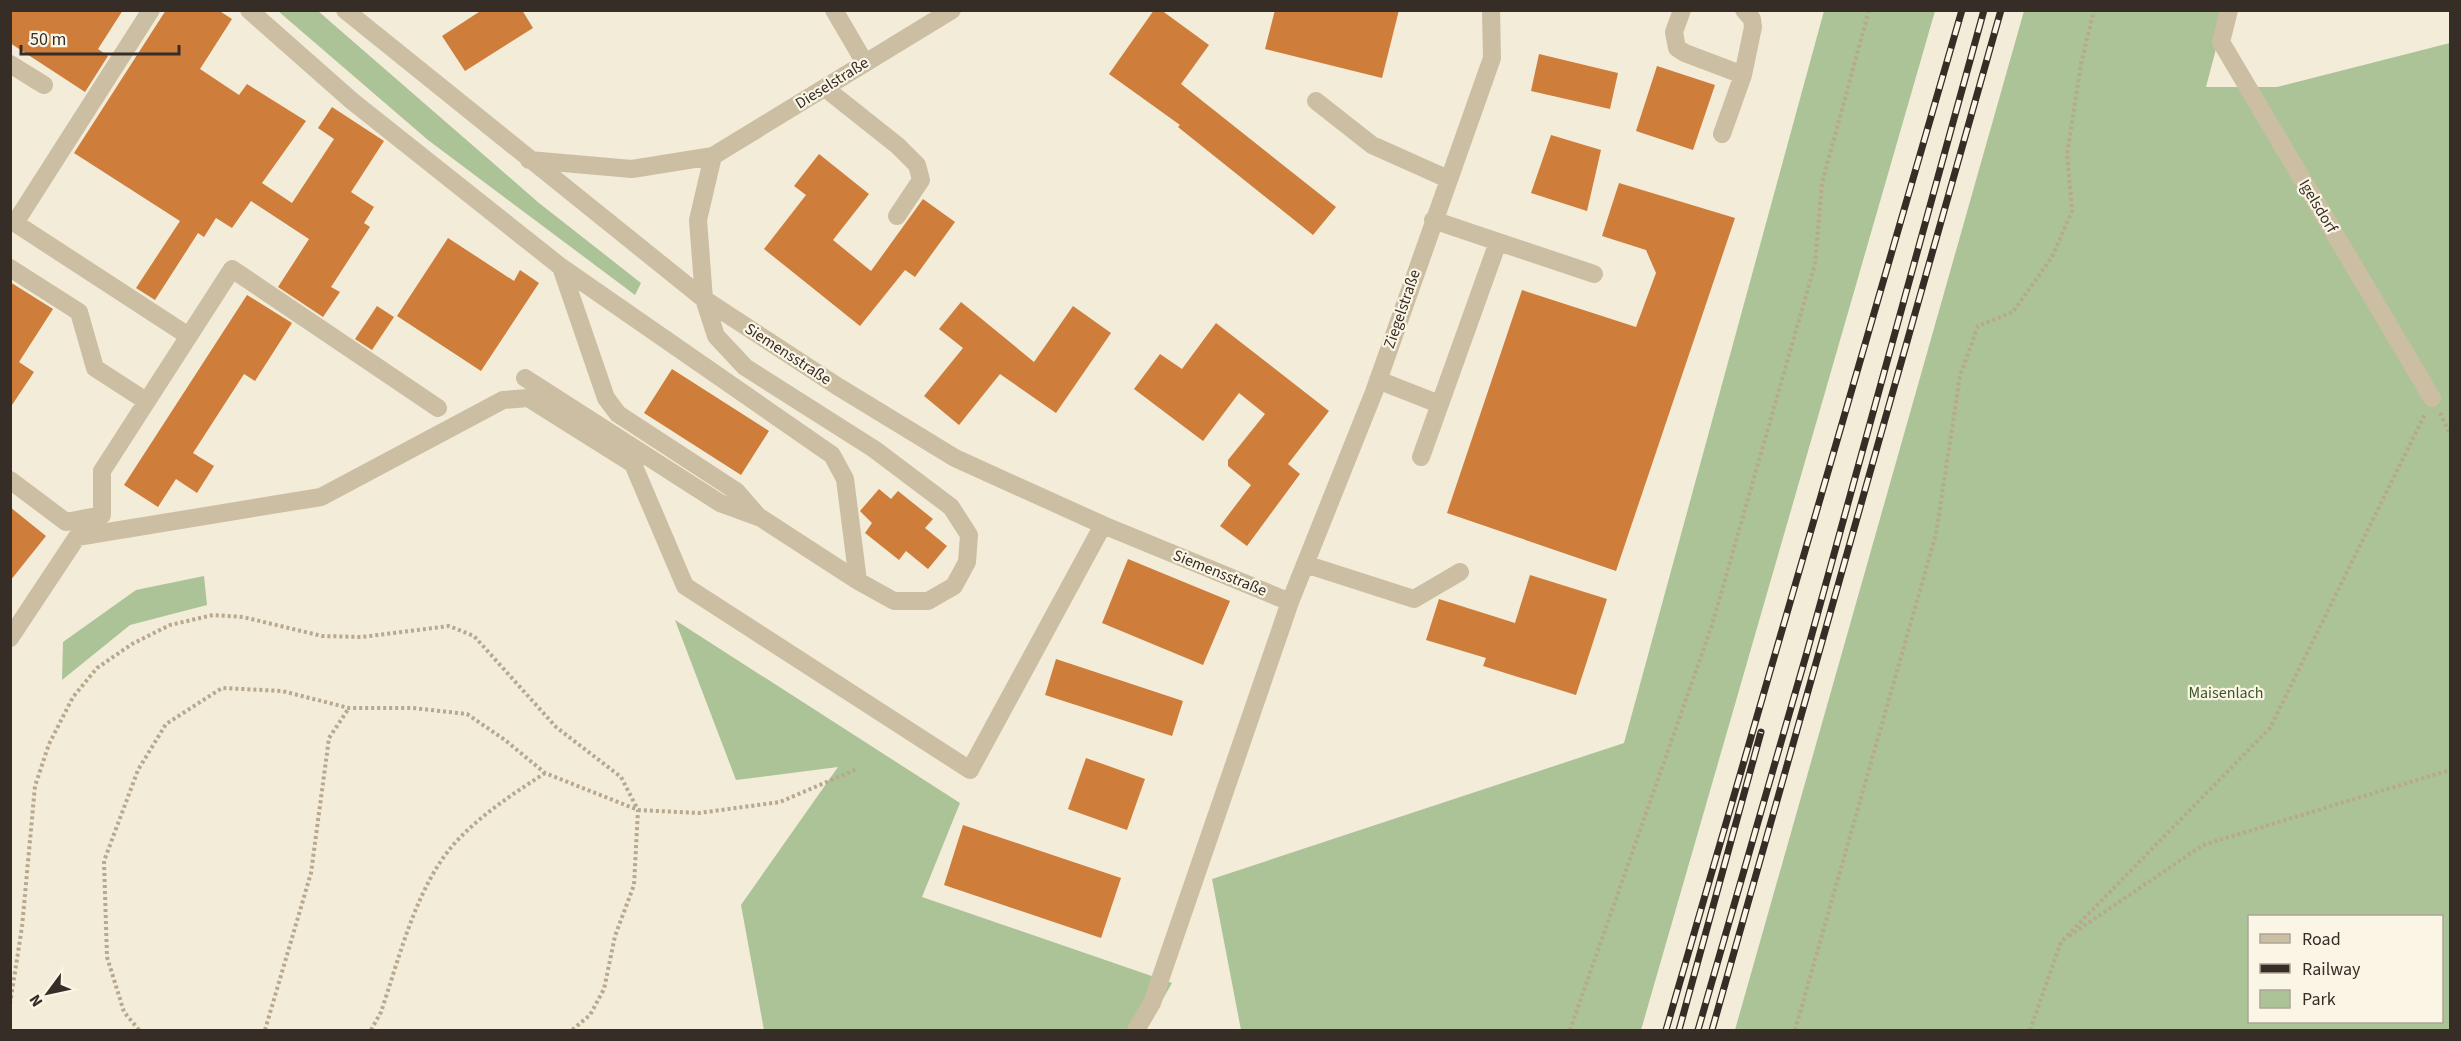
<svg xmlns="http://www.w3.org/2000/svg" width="2461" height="1041" font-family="'Source Sans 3',sans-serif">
<rect width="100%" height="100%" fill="#f3ecd8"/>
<path fill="#abc397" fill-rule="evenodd" d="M278 11H318L539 203 641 283 635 295 428 140Z
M1824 11H1935L1641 1030H1241L1212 879 1624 743Z
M2024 11H2226L2206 87H2277L2450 43V1030H1735ZM2250 916H2442V1022H2250Z
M204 576 207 605 130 625 62 680 63 642 136 590Z
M675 620 960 803 922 897 1172 983 1145 1030H764L741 905 838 767 736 780Z"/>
<path fill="#ce7d3b" d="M10 10H123L98 49 108 56 85 92 10 43Z
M166 10H218L232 19 200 69 239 95 247 84 306 121 262 183 292 203 334 139 318 128 332 107 384 141 351 192 374 207 364 223 370 227 331 287 340 292 323 317 278 287 309 239 251 201 232 228 216 218 204 237 198 233 155 300 136 288 180 221 74 153Z
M482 10H522L533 28 465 71 442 36Z
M1154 10H1161L1209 45 1181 84 1336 207 1313 235 1178 127 1180 125 1109 74Z
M1275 10H1399L1382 78 1265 49Z
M1539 54 1618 73 1610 109 1531 91Z
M1657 66 1715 85 1693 150 1636 131Z
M1551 135 1601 150 1587 211 1531 193Z
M819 154 869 194 833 240 871 271 923 199 955 222 915 277 905 270 860 326 764 249 806 195 794 186Z
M1619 183 1735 218 1616 571 1447 513 1522 290 1636 327 1656 273 1646 250 1602 236Z
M448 238 514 281 520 270 539 283 481 371 397 316Z
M10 282 53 309 19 362 34 372 10 408Z
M247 295 292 323 255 381 244 374 193 453 214 466 197 493 176 479 158 507 124 485Z
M961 302 1034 362 1073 306 1111 333 1056 413 1000 374 959 425 924 396 963 348 939 329Z
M377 306 394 317 372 350 355 339Z
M1216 323 1329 411 1288 464 1300 474 1247 546 1220 526 1251 485 1228 466V460L1265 414 1239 393 1203 441 1134 389 1160 354 1182 369Z
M672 369 769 431 741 475 644 413Z
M879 489 891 499 898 491 933 519 925 528 947 546 928 569 906 551 899 560 865 533 872 523 860 511Z
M10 507 46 536 10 581Z
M1128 559 1230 601 1203 665 1102 623Z
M1530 575 1607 599 1576 695 1483 666 1486 658 1426 640 1439 599 1515 623Z
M1056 659 1183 701 1172 736 1045 695Z
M1086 758 1145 779 1127 830 1068 809Z
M963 825 1121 878 1101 938 944 885Z"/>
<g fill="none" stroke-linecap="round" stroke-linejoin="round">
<path stroke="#b7a88e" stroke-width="4" stroke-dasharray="3 3" stroke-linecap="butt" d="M2440 413 2450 434
M2069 936 2203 845 2450 770
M10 1004 22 927 35 786 49 744 73 697 97 668 132 644 170 625 213 615 243 617 322 636 362 637 449 626 474 636 556 727 621 777 638 810 634 885 615 936 604 989 590 1015 572 1030
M139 1030 124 1012 107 957 104 861 138 770 166 724 222 688 282 691 349 708H413L467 714 505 740 545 773 638 810 699 813 780 802 857 769
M265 1030 311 873 329 738 349 708
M371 1030 381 1012C399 959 416 887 454 844 480 815 513 794 545 773
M1570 1030 1712 625 1815 264 1822 183 1869 10
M1795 1030 1936 534 1960 376 1978 326 2013 312 2052 257 2072 211 2067 154 2081 64 2094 10
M2030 1030 2061 942 2270 728 2425 414"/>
<path stroke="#ccbea3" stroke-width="18" d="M151 10 15 223 187 335
M249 10 352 101 561 267 606 398 618 414 736 491 757 515
M345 10 704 299 837 386 955 458 1103 525 1290 602
M834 10 865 63
M1682 10 1674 32 1677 48 1685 53 1743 75 1722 134
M2229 10 2221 42 2432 398
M10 64 44 85
M1743 75 1753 27 1752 19 1744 10
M825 88 898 146 917 165 921 180 897 216
M1316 101 1372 145 1448 179
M529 160 632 169 713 156
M1433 220 1594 274
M561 267 832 455 845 479 858 581
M10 268 79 312 95 368 146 401
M525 378 720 503 761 518 858 581 894 601H928L954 586 967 562 969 535 951 507 874 449 745 367 716 336 704 299 698 220 713 156 952 10
M1378 380 1439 404
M1421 457 1498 242
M10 480 66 522 102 515V471L232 269 438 408
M1305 564 1414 599 1460 572
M10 638 77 537 321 497 503 400 528 398 633 464 685 586 970 770 1103 525
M1136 1030 1152 1003 1290 602 1374 392 1492 58 1491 10"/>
<g stroke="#362e26" stroke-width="7">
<path id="rail" d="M1666 1030 1962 10
M1679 1030 1761 732
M1698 1030 1807 652 1984 10
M1712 1030 2001 10"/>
</g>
<use href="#rail" stroke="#faf5e5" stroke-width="4.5" stroke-dasharray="14" stroke-linecap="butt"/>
</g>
<g text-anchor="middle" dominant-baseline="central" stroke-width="4.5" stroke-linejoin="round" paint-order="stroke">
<g font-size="16" fill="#362e26" stroke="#faf5e5">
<text transform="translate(832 83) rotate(-32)">Dieselstraße</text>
<text transform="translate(2318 206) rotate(59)">Igelsdorf</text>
<text transform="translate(1402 309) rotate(-71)">Ziegelstraße</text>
<text transform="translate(788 354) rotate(33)">Siemensstraße</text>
<text transform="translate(1220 573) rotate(22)">Siemensstraße</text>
</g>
<g font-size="16" fill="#3b5628" stroke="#faf5e5">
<text x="2226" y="693">Maisenlach</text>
</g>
</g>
<rect width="2461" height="1041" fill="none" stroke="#362e26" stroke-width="24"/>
<rect x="2248" y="915" width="195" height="108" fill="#faf5e5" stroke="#aca599" stroke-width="1.5"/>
<rect x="2260" y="934" width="30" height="9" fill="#ccbea3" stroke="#aca599" stroke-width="1.5"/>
<text x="2302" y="945" font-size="18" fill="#362e26">Road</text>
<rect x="2260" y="964" width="30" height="9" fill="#362e26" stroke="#aca599" stroke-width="1.5"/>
<text x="2302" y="975" font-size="18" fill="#362e26">Railway</text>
<rect x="2260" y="990" width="30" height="18" fill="#abc397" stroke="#aca599" stroke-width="1.5"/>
<text x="2302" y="1005" font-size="18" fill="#362e26">Park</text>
<g transform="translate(48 993) rotate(237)" stroke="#faf5e5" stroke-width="4.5" paint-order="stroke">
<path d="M0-4.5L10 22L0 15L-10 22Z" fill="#362e26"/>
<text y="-9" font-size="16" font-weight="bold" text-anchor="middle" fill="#362e26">N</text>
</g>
<path d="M21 45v9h158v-9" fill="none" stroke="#362e26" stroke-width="3"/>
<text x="30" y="45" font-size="18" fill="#362e26" stroke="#faf5e5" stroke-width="4.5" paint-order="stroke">50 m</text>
</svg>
